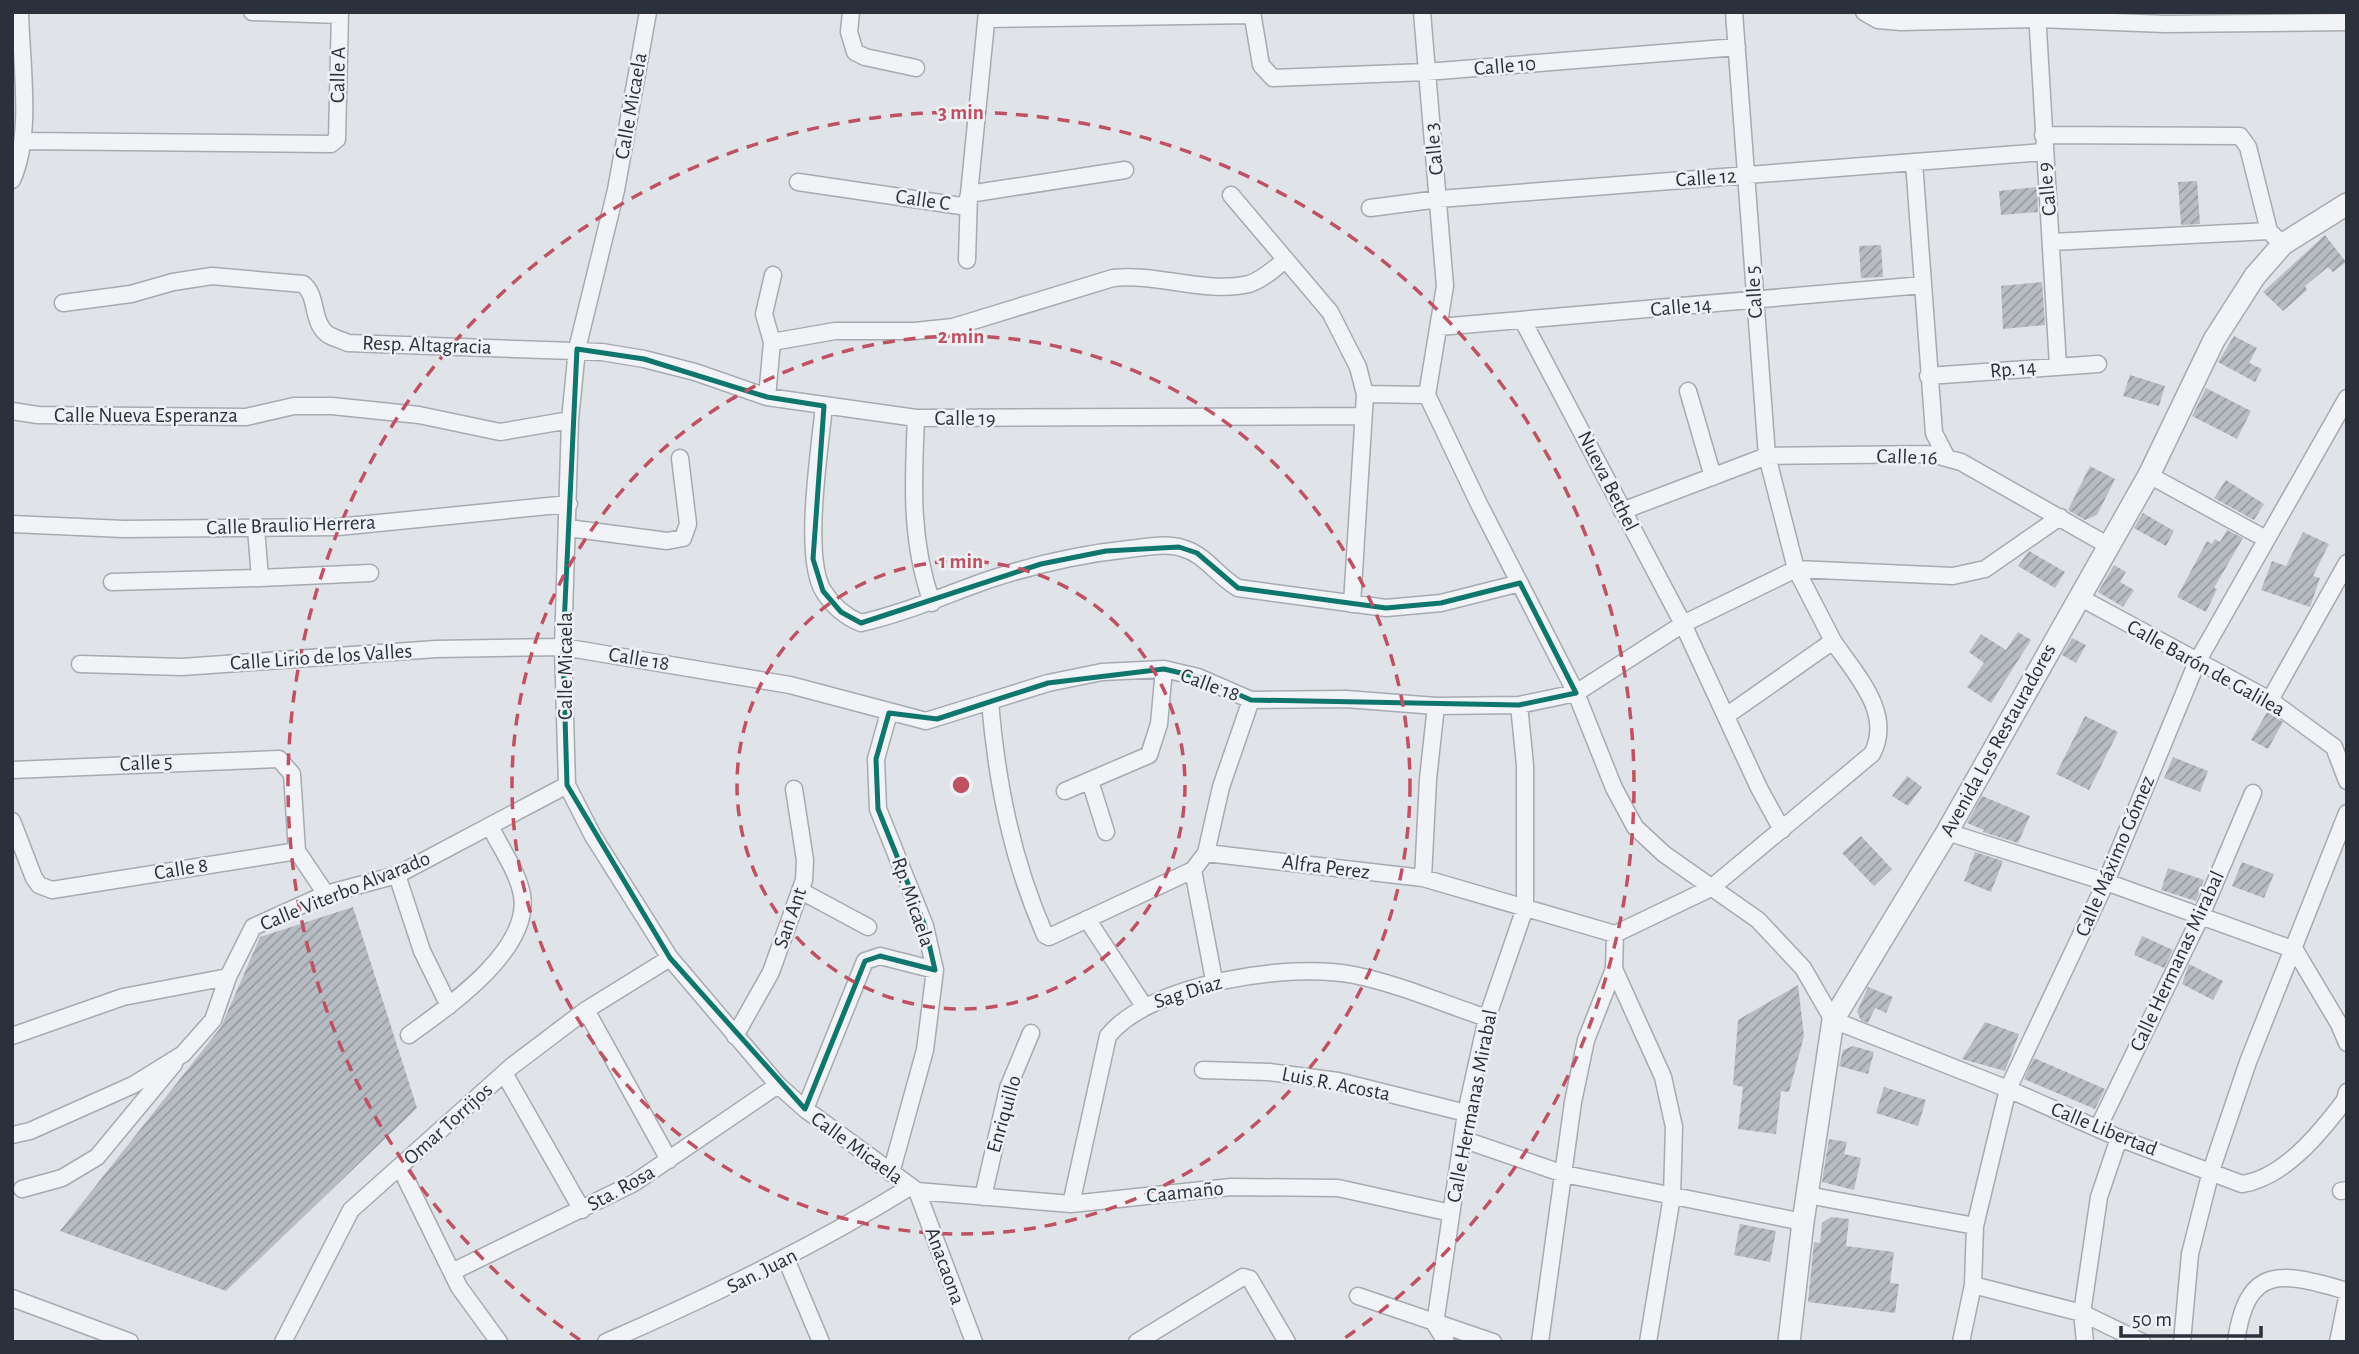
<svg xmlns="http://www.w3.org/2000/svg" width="2359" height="1354" font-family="'Alegreya Sans',sans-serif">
<defs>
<pattern id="building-hatch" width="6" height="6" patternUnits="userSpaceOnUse" patternTransform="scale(1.75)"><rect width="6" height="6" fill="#b8bcc3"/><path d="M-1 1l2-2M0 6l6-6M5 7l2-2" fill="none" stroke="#9699a0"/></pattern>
</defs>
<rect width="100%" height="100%" fill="#e0e3e7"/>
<path fill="url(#building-hatch)" d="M2197 181 2200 224 2181 225 2178 182Z
M2037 187 2038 212 2001 215 1999 191Z
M2325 235 2346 262 2333 272 2328 267 2305 286 2307 290 2283 311 2263 292Z
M1881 245 1883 277 1861 278 1859 246Z
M2042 282 2045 325 2003 329 2001 286Z
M2234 336 2257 348 2249 363 2262 369 2255 382 2218 362Z
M2130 375 2165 386 2159 406 2123 396Z
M2206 388 2251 411 2237 439 2192 416Z
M2090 466 2115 479 2097 515 2085 520 2068 510Z
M2226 480 2264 504 2254 520 2214 498Z
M2143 513 2174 531 2166 546 2134 528Z
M2227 530 2243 538 2214 588 2217 589 2206 612 2177 597 2207 541 2212 544 2215 539 2220 542Z
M2303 532 2329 544 2313 576 2320 578 2310 607 2261 590 2272 561 2286 566Z
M2029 551 2065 572 2055 588 2018 566Z
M2114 565 2126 572 2120 582 2134 590 2123 607 2098 592Z
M2018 632 2031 640 1991 703 1967 687 1984 663 1969 652 1981 634 2006 650Z
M2072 638 2086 645 2076 663 2062 655Z
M2267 712 2283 722 2268 749 2251 740Z
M2085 716 2118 732 2089 790 2056 774Z
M2173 757 2208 771 2200 792 2164 778Z
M1907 776 1922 787 1908 806 1892 796Z
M1982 796 2030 816 2018 843 1983 832 1984 830 1967 823Z
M1861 836 1892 869 1874 886 1842 853Z
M1975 852 2003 861 1991 892 1964 881Z
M2242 862 2274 874 2264 898 2232 886Z
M2168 868 2204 880 2196 901 2161 890Z
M353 907 417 1108 226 1291 60 1231 221 1027 260 937Z
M2142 936 2173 950 2164 968 2134 955Z
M2189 964 2223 981 2213 1000 2182 984Z
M1798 985 1804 1036 1789 1092 1781 1091 1776 1134 1738 1129 1743 1087 1733 1085 1738 1020Z
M1868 987 1893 997 1886 1013 1875 1008 1868 1023 1861 1020 1857 1012Z
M1985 1022 2019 1034 2005 1071 1962 1059Z
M1853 1046 1874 1052 1868 1074 1839 1066 1843 1050Z
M2034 1058 2105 1089 2095 1109 2024 1079Z
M1884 1087 1926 1100 1918 1126 1876 1113Z
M1829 1139 1847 1142 1844 1154 1861 1158 1854 1190 1822 1182Z
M1831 1217 1849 1219 1846 1246 1894 1252 1890 1283 1899 1284 1895 1313 1808 1302 1814 1242 1820 1243 1822 1223Z
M1740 1224 1776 1231 1770 1262 1734 1255Z"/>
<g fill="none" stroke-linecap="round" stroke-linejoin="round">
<g stroke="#a6aab1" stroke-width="19">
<path id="minor" d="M252 12 339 15
M648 12 616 190 577 349 570 420 563 647 567 785 593 836 670 958 778 1085 805 1109 917 1191 1071 1204 1231 1187 1338 1188 1451 1213
M851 12 849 32 855 52 865 57 916 68
M1252 12 1261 65 1273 78 1426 72 1737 47
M1422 12 1445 286 1427 395 1479 504 1576 693 1614 788 1635 827 1664 854 1758 920 1803 968 1833 1020 2008 1089 2119 1138 2242 1184C2284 1178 2321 1132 2345 1100L2347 1092
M1864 12 1878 20 1901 22 2038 19 2165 24 2347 22
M2037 12 2058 366
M987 19 1252 15
M2043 135 2240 136 2248 147 2269 231
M23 141 331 144 337 139 340 12
M1914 162 1934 433 1947 458
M12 180C33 135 21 62 20 12
M798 182 961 206 967 202 969 194 1125 170
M1231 195 1330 312 1358 367 1365 394 1352 604
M1370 208 1439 199 2043 152
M2052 242 2269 231 2275 237
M967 260 969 194 987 12
M63 303 131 294 173 282 212 276 303 284C318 295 311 321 327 334 333 338 342 340 348 343L602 352 644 359 695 372 767 397 916 418 1362 416
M1523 321 1683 624 1759 788 1782 830
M1439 327 1923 285
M772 342 835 331H915L953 327 1113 278C1158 273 1205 294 1249 284 1262 280 1274 269 1285 260
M1928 376 2098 364
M1688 391 1713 477
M1365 394 1427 395
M767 397 772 342 764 314 773 275
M824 406C820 448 802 559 824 592 833 606 846 617 861 623 905 613 945 595 988 580 1033 565 1081 554 1129 549 1145 547 1166 543 1182 548 1205 554 1217 576 1238 588L1386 608 1441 603 1520 583
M12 411 38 415 246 417 294 406H332L419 415 500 432 570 420
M916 418C913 483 910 541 932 603
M2149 475 2264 538
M1622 511 1767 456 1932 454 1961 462 2109 546
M12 524 124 529 338 527 569 504
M256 528 260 578 370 573
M568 528 667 541 683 538 688 524 680 458
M112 582 260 578
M2079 597 2270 700 2334 747 2347 781
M80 664 182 667 436 649 563 647 790 685 926 721 1048 683 1102 672 1164 669 1198 677 1251 700 1346 699 1436 706 1519 705 1576 693 1683 624 1796 569 1953 576 1985 569 2060 517
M2270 700 2347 563
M990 702C997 784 1012 860 1045 935L1049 937 1193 870 1206 853 1221 787 1251 700
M889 713 876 759 878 809 925 926 935 970 925 1050 891 1173
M1726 716 1833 641 1796 569 1767 456 1734 12
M12 770 279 759 292 774 297 851 52 890 39 885 34 878 12 821
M1090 781 1106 832
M1065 791 1149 755 1159 724 1164 669
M1947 832 2106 882 2295 950
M297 851 326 894
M1206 853 1423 878 1615 934
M1193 870 1214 980
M397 875 422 951 449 1006
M1423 878 1428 779 1436 706
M801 891 868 927
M1087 919 1144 1006
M1615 934 1711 888 1872 754C1894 713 1855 674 1833 641
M1615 934 1614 969 1663 1077 1674 1127 1672 1196 1648 1342
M2295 950 2339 1024 2347 1043
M586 1010 669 1160
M409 1035C449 1006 531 950 522 895 518 872 500 847 490 826
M12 1036 123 997 228 977
M735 1036 771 972 804 880 805 860 794 789
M1203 1070 1269 1072 1338 1081 1466 1113
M504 1073 582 1210
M805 1109 865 961 880 956 935 970
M2098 1128 2200 918 2253 793
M12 1135 30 1131 133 1085 183 1054 213 1020 228 977 253 927 326 894 397 875 567 785
M1462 1139 1564 1174 1803 1222
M400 1167 459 1287 499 1342
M22 1189 62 1178 97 1157 174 1064
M917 1191 974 1342
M2341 1191 2347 1190
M1807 1195 1975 1226
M983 1197 1008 1088 1031 1033
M1071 1204 1108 1036C1150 983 1291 962 1354 975 1399 984 1444 1004 1487 1018
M786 1259 821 1342
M452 1272 634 1183 778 1085
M1973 1285 2082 1313 2142 1342
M1358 1296 1493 1342
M12 1298 130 1342
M283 1342 351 1210 512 1066 586 1010 670 958
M606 1342C712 1296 813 1247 910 1187
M1137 1342 1243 1277 1250 1279 1287 1342
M1446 1342 1435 1324 1466 1113 1487 1018 1525 908V765L1519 705
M1540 1342 1573 1102 1586 1040 1614 969
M1961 1342 1973 1285 1975 1226 2008 1089 2106 882 2197 662 2347 398
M2085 1342 2082 1313 2099 1197 2119 1138
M2182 1342 2190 1254 2211 1171 2248 1062 2347 813
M2236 1342C2247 1263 2282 1272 2347 1291
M2338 1342 2347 1298"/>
</g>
<g stroke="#a6aab1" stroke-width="24">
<path id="tertiary" d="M1789 1342 1803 1222 1833 1020 1947 832 2149 475 2214 340 2255 276 2283 244 2347 204"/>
</g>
<use href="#minor" stroke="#f2f3f6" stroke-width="16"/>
<use href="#tertiary" stroke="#f2f3f6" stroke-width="21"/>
</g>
<path fill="none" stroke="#0f766e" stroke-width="5" stroke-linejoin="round" d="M577 349 644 359 767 397 824 406 813 559 823 591 841 612 861 623 1041 564 1106 551 1179 547 1197 553 1238 588 1386 608 1441 603 1520 583 1576 693 1519 705 1251 700 1198 677 1164 669 1048 683 937 719 889 713 876 759 878 809 925 926 935 970 880 956 865 961 805 1109 670 958 567 785 563 647Z"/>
<g fill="none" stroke="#bf5262" stroke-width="3.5" stroke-dasharray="12 9">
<circle cx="961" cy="785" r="224"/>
<circle cx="961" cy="785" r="449"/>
<path d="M580 1340A673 673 0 1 1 1342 1340"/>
</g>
<g text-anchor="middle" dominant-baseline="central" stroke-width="5" stroke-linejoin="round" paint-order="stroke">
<g font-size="21" fill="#2a313d" stroke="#eff2f5">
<text transform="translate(1505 66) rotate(-5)">Calle 10</text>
<text transform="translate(338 75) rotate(-89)">Calle A</text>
<text transform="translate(631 106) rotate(-80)">Calle Micaela</text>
<text transform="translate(1434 149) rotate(-96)">Calle 3</text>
<text transform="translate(1706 178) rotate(-4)">Calle 12</text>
<text transform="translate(2047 189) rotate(-96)">Calle 9</text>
<text transform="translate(923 200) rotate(8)">Calle C</text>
<text transform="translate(1754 292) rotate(-94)">Calle 5</text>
<text transform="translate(1681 307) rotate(-5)">Calle 14</text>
<text transform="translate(427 345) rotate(2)">Resp. Altagracia</text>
<text transform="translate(2013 369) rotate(-5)">Rp. 14</text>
<text x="146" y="415">Calle Nueva Esperanza</text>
<text x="965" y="418">Calle 19</text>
<text transform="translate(1907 457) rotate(2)">Calle 16</text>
<text transform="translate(1608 481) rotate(63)">Nueva Bethel</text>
<text transform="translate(291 525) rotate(-2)">Calle Braulio Herrera</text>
<text transform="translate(321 657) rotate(-4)">Calle Lirio de los Valles</text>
<text transform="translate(639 659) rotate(9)">Calle 18</text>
<text transform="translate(565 666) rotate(-90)">Calle Micaela</text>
<text transform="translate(2206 668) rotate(29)">Calle Barón de Galilea</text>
<text transform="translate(1210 685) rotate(20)">Calle 18</text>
<text transform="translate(1998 740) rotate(-61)">Avenida Los Restauradores</text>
<text transform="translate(146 763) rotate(-3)">Calle 5</text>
<text transform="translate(2115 856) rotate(-67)">Calle Máximo Gómez</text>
<text transform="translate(1326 867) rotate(7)">Alfra Perez</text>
<text transform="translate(181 869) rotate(-9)">Calle 8</text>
<text transform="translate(345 891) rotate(-22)">Calle Viterbo Alvarado</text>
<text transform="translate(913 902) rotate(71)">Rp. Micaela</text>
<text transform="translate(790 918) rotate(-71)">San Ant</text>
<text transform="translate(2177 961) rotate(-65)">Calle Hermanas Mirabal</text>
<text transform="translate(1188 992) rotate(-17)">Sag Diaz</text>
<text transform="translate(1336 1084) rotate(11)">Luis R. Acosta</text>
<text transform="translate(1472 1106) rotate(-79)">Calle Hermanas Mirabal</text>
<text transform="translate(1004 1114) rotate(-74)">Enriquillo</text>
<text transform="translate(448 1124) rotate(-42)">Omar Torrijos</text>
<text transform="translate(2104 1129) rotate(22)">Calle Libertad</text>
<text transform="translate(857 1148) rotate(36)">Calle Micaela</text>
<text transform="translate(621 1188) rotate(-29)">Sta. Rosa</text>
<text transform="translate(1185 1192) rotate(-6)">Caamaño</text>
<text transform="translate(945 1266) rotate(70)">Anacaona</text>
<text transform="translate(762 1271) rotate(-27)">San. Juan</text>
</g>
</g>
<circle cx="961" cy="785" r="10" fill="#bf5262" stroke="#eff2f5" stroke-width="3.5"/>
<g font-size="21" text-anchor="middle" font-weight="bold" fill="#bf5262" stroke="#eff2f5" stroke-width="5" stroke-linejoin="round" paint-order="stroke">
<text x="961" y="119">3 min</text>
<text x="961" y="343">2 min</text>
<text x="961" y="568">1 min</text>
</g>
<rect width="2359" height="1354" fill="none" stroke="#2a313d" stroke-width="28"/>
<path d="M2121 1326v10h140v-10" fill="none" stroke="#2a313d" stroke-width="3.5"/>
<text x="2132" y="1326" font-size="21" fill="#2a313d" stroke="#eff2f5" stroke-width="5" paint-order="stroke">50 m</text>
</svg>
